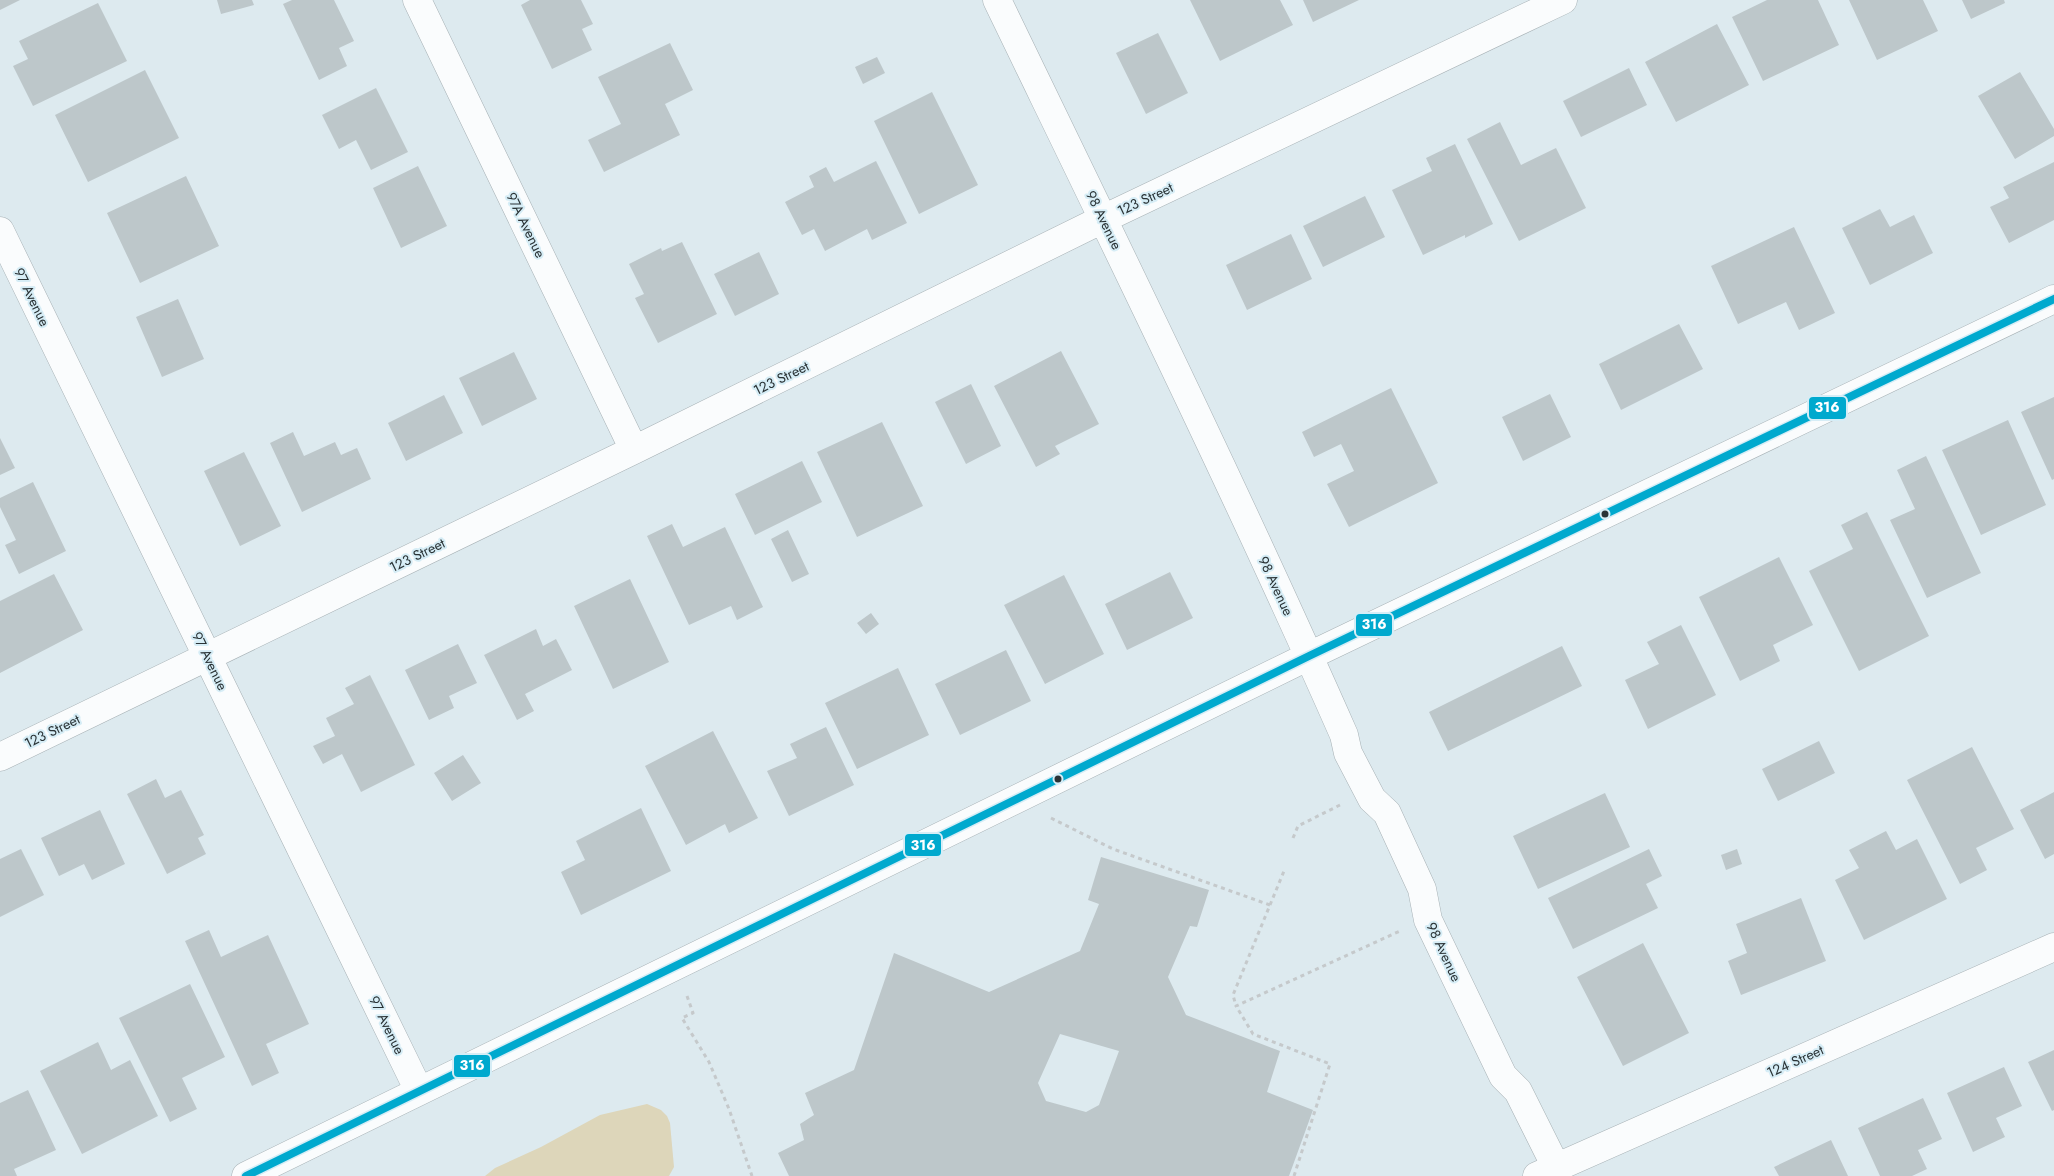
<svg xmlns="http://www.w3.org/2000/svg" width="2054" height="1176" font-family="Jost,sans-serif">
<rect width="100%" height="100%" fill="#ddeaef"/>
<path fill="#ddd6ba" d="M647 1104 661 1110 667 1116 670 1123 674 1167 669 1176H485L495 1168 541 1147 600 1115Z"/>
<path fill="#bdc7ca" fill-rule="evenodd" d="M0 0H20L0 10Z
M217 0H252L254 5 221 14Z
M292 0H334L354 41 339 48 347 66 319 80 283 4Z
M530 0H581L593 24 582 29 592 50 552 69 521 5Z
M1190 0H1280L1293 25 1220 61Z
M1303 0H1359L1313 22Z
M1767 0H1818L1839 45 1763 81 1732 17Z
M1849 0H1923L1938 31 1877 60Z
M1962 0H2004L2005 3 1971 19Z
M98 3 127 61 33 106 13 66 28 59 19 41Z
M1717 24 1749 85 1676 122 1645 62Z
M1158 33 1188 93 1146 114 1116 53Z
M670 43 693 90 665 104 680 135 604 172 588 140 621 124 598 77Z
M877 57 885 73 863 84 855 67Z
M1629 68 1647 105 1581 137 1563 101Z
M145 70 179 138 88 182 55 115Z
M2020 72 2054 129V136L2015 159 1978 96Z
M376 88 408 152 371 170 356 140 339 149 322 115Z
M932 92 978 185 919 214 874 121Z
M1500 122 1521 165 1556 148 1586 208 1519 241 1467 139Z
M1455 144 1493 224 1465 238V235L1423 255 1392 190 1432 171 1426 158Z
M876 161 907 223 872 240 867 229 825 251 814 229 802 235 785 202 814 187 809 176 826 167 834 182Z
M2054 162V220L2009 243 1990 207 2009 198 2003 187Z
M418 166 447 226 401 248 373 188Z
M186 176 219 246 140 283 107 213Z
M1365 196 1385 237 1323 267 1303 226Z
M1880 209 1890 227 1914 215 1933 253 1870 285 1842 228Z
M1794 227 1835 313 1799 330 1786 302 1738 324 1711 266Z
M1291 234 1312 279 1247 310 1226 265Z
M682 242 717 314 658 343 635 298 644 294 629 264 661 248 662 251Z
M759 252 779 294 735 316 714 274Z
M178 299 204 359 162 377 136 317Z
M1679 324 1703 369 1621 410 1599 364Z
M1061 351 1099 424 1055 446 1060 454 1036 467 994 386Z
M514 352 537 399 482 426 459 378Z
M971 384 1001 446 966 464 935 402Z
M1391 388 1438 483 1349 527 1327 484 1354 471 1341 444 1314 457 1302 432Z
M1550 394 1571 437 1523 461 1502 417Z
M444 395 463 433 406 461 388 423Z
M2054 397V479L2052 480 2021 412Z
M2008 420 2046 505 1981 535 1942 450Z
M882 422 923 506 857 537 817 452Z
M293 432 304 456 335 442 341 455 357 448 371 479 302 512 270 443Z
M0 438 15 468 0 475Z
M244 452 281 526 240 546 204 471Z
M1926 456 1981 573 1927 598 1890 520 1915 509 1897 470Z
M802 461 822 502 755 535 735 494Z
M33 482 66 551 19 574 5 545 16 540 0 507V498Z
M1867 512 1929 636 1859 671 1809 571 1853 549 1841 525Z
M672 524 683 547 725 527 763 607 737 620 731 606 689 625 647 536Z
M788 530 809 574 792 582 771 539Z
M1779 557 1813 625 1773 645 1780 661 1740 681 1699 597Z
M1170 572 1193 618 1127 650 1105 604Z
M54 574 83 630 0 673V601Z
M1064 575 1104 654 1045 684 1004 605Z
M630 579 669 662 613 689 574 606Z
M871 613 879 624 866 634 857 623Z
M1681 625 1716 695 1648 729 1625 680 1659 664 1647 642Z
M536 629 543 646 556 639 572 670 525 694 534 711 517 720 484 655Z
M458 644 477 683 449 696 454 708 429 720 405 670Z
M1562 646 1582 686 1448 751 1429 712Z
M1006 650 1031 701 960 735 935 684Z
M898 668 929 735 857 769 825 703Z
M370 675 415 765 361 792 342 754 323 764 313 746 335 736 326 718 354 704 345 688Z
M826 727 854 785 789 816 767 771 797 758 790 744Z
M713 731 758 818 729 833 725 824 686 845 645 766Z
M1819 741 1835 773 1778 801 1762 769Z
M1972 747 2014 829 1976 848 1987 870 1960 884 1907 780Z
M463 755 481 783 452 801 434 773Z
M156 779 165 798 181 790 204 835 198 838 206 854 167 874 127 794Z
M2054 792V854L2045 859 2020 810Z
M1605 793 1630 847 1538 889 1513 836Z
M641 808 671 871 581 915 561 872 585 860 576 841Z
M100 810 125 864 92 880 84 864 59 876 41 838Z
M1886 831 1896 850 1917 839 1947 899 1864 940 1835 880 1859 868 1849 850Z
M21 849 44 895 0 917V859Z
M1649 849 1662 876 1646 884 1658 908 1573 949 1548 898Z
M1737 849 1742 864 1726 870 1721 855Z
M1101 857 1209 890 1197 927 1190 926 1168 977 1186 1015 1280 1051 1267 1092 1313 1110 1289 1176H789L778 1153 804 1140 800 1124 814 1115 805 1093 854 1070 894 953 989 992 1080 951 1099 904 1088 900ZM1060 1034 1119 1051 1099 1105 1086 1112 1046 1101 1038 1083Z
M1801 898 1826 961 1741 995 1728 961 1747 953 1736 924Z
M209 930 221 957 268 935 309 1024 266 1044 279 1073 252 1086 185 941Z
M1643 943 1689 1033 1623 1066 1577 977Z
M190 984 225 1057 182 1078 197 1109 170 1122 119 1018Z
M98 1042 111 1070 130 1060 158 1116 82 1154 40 1071Z
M2054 1050V1110L2052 1111 2028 1062Z
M2004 1067 2022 1106 1996 1118 2005 1137 1973 1152 1947 1093Z
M28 1090 56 1150 14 1169 17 1176H0V1103Z
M1923 1098 1942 1139 1918 1150 1927 1169 1912 1176H1880L1858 1128Z
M1831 1140 1848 1176H1779L1774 1167Z"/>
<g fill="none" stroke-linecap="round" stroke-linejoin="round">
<g stroke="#a7b1b5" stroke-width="29">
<path id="minor" d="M417 0 634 450
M997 0C1115 244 1235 488 1344 735L1348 753 1372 799 1387 813 1422 889 1428 920 1503 1076 1518 1091 1556 1167
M0 231 419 1091
M0 757 634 450 1103 219 1563 0
M246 1176 1309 656 2054 299
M1537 1176 2054 947"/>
</g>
<path stroke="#c5c9cb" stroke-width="3" stroke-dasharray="4 4" stroke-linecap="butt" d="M1051 818 1113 849 1270 905 1233 995 1236 1006
M1293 838 1298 826 1340 805
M1270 905 1284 871
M687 996 693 1013 682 1018 709 1062 729 1109 752 1176
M1294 1176 1330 1064 1253 1034 1236 1006 1400 931"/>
<use href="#minor" stroke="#fafcfd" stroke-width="28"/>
<g stroke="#d6edf6" stroke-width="11">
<path id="bus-1" d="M246 1176 1309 656 2054 299"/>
</g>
<use href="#bus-1" stroke="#00a9ce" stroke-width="8"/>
</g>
<g fill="#2a3336" stroke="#d6edf6" stroke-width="2">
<circle cx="1605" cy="514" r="4.5"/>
<circle cx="1058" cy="779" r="4.5"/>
</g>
<g text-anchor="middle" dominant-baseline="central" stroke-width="4" stroke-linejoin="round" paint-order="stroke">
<g font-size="14" fill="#2a3336" stroke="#d6edf6">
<text transform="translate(1145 199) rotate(-25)">123 Street</text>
<text transform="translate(1104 220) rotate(64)">98 Avenue</text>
<text transform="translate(526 225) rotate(64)">97A Avenue</text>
<text transform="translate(32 297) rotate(64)">97 Avenue</text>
<text transform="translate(781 378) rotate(-26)">123 Street</text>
<text transform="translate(417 555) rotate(-26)">123 Street</text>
<text transform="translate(1276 586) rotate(65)">98 Avenue</text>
<text transform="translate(210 661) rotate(64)">97 Avenue</text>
<text transform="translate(52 731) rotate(-26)">123 Street</text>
<text transform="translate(1444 952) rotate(65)">98 Avenue</text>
<text transform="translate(387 1025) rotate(64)">97 Avenue</text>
<text transform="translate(1795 1061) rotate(-24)">124 Street</text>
</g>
</g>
<g stroke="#d6edf6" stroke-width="2">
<rect x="1808" y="396" width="39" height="24" rx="5" fill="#00a9ce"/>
<rect x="1355" y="613" width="38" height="24" rx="5" fill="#00a9ce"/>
<rect x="904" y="833" width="38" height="24" rx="5" fill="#00a9ce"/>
<rect x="453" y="1054" width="38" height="24" rx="5" fill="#00a9ce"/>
</g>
<g font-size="14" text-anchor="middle" font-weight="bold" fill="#fff">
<text x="1827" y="412">316</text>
<text x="1374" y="629">316</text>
<text x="923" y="850">316</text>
<text x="472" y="1070">316</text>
</g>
</svg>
